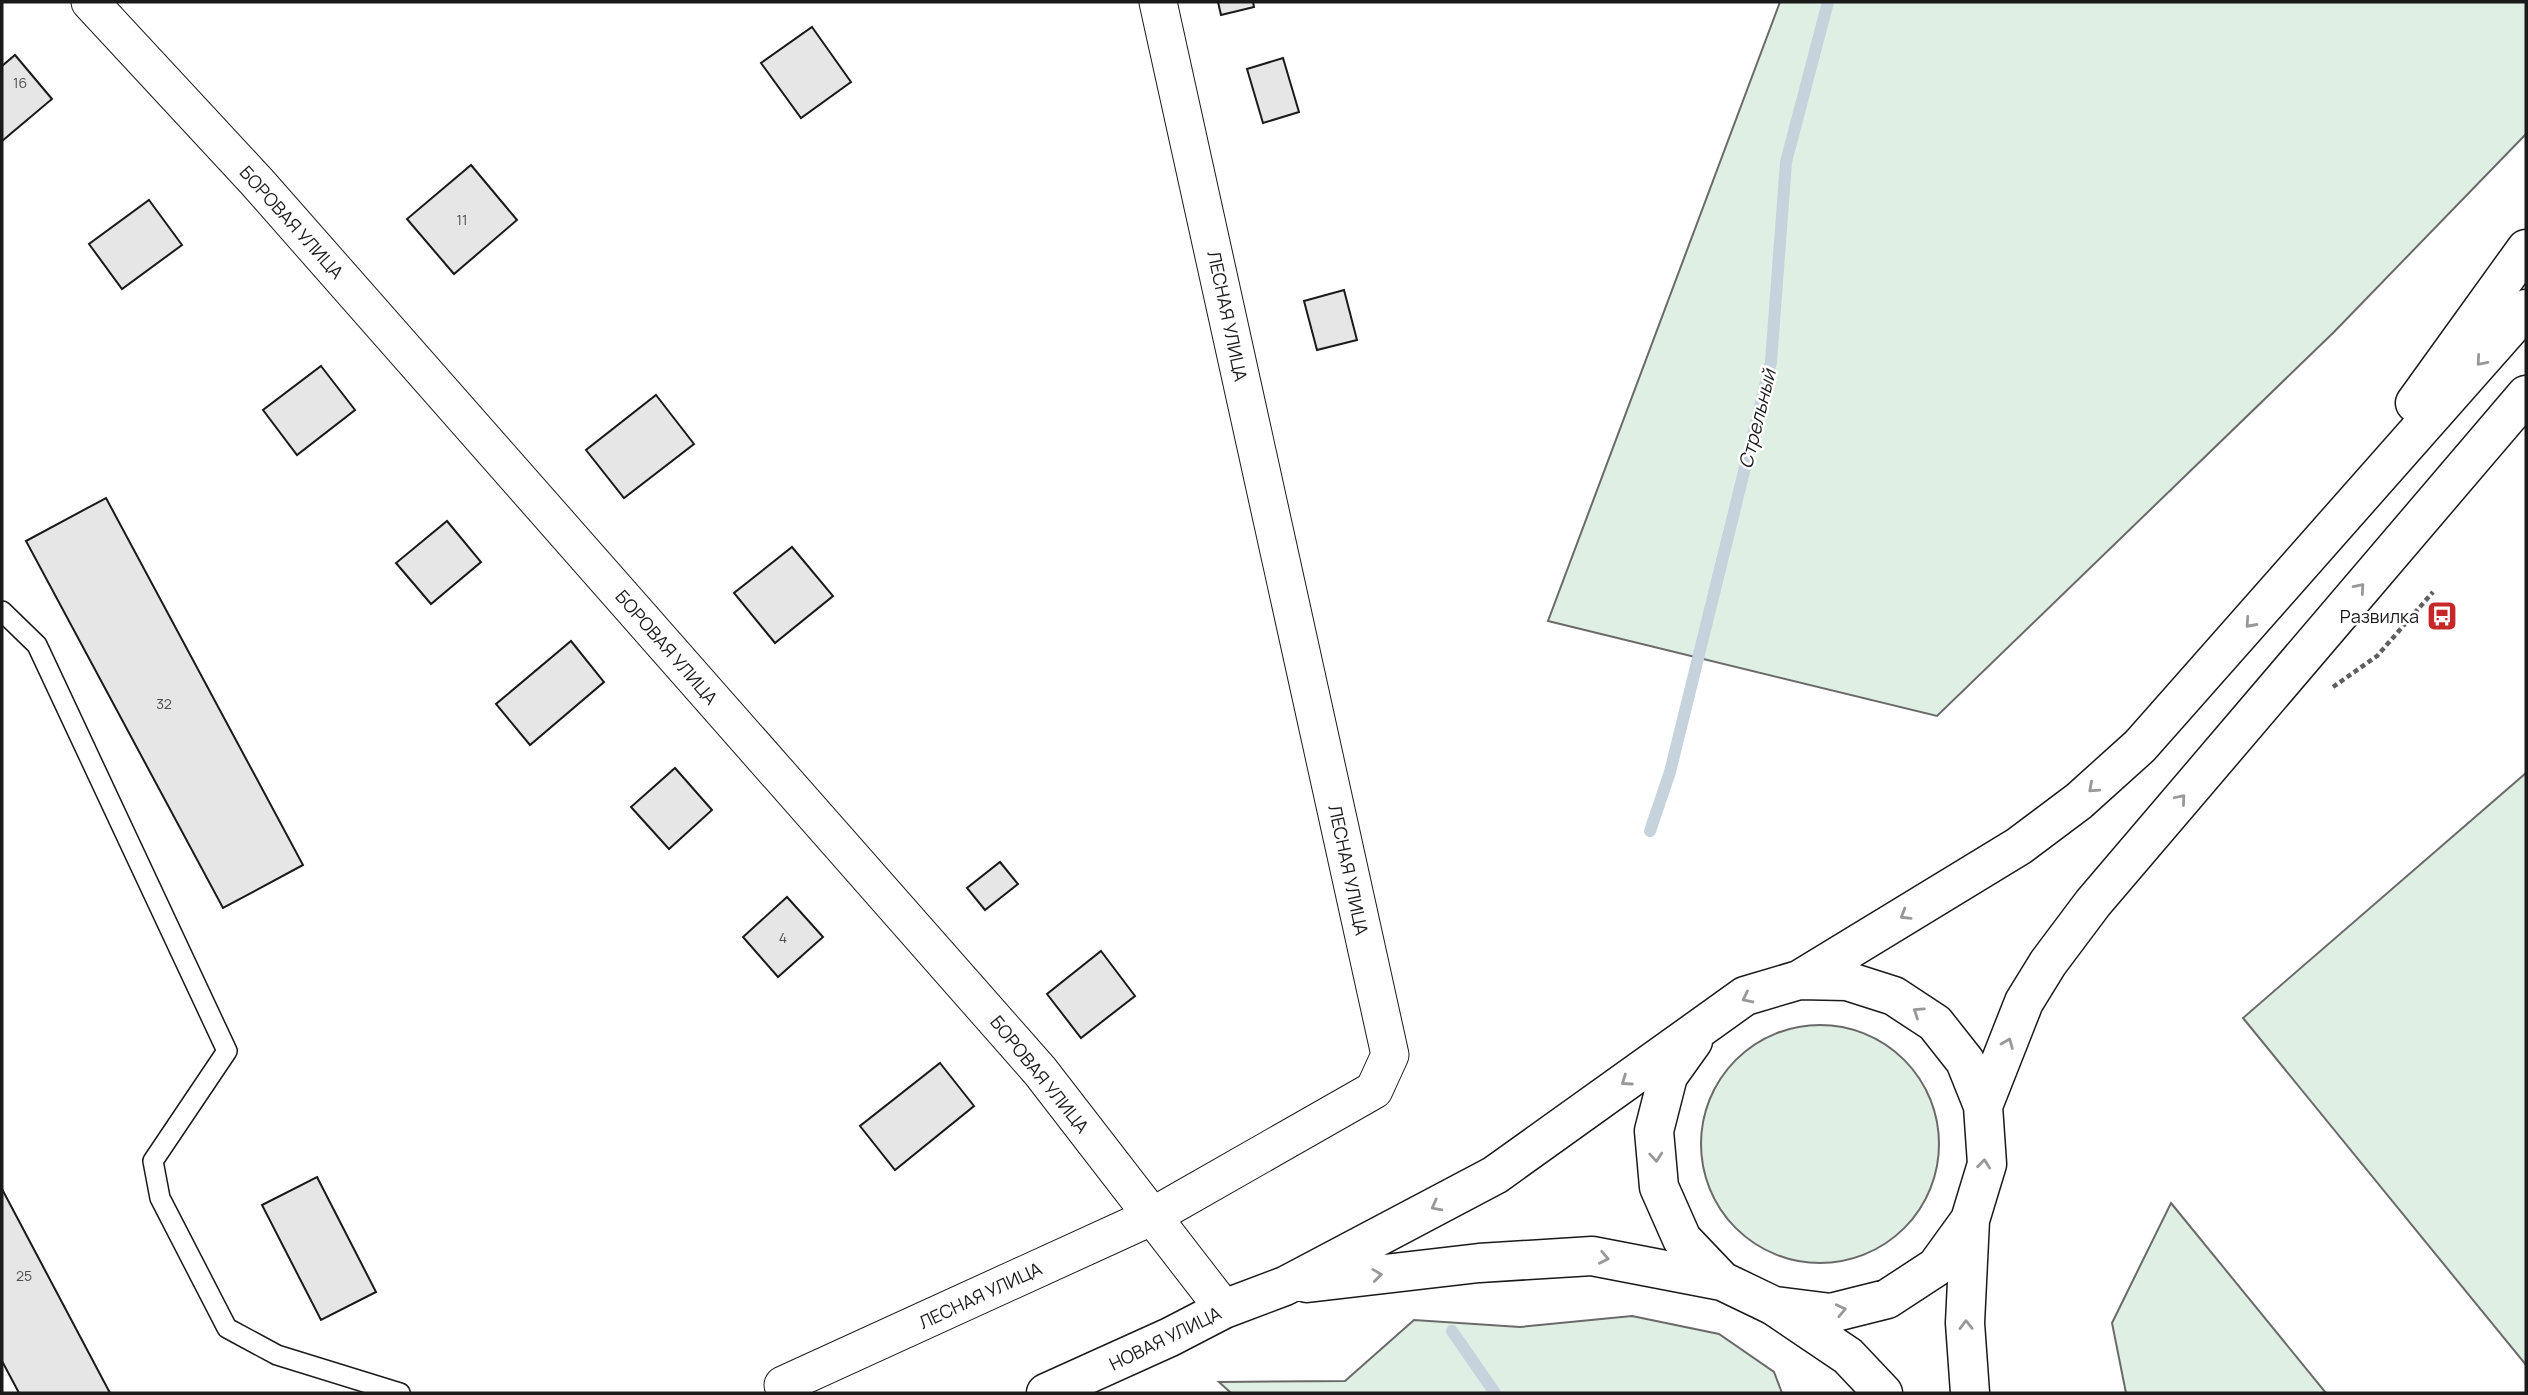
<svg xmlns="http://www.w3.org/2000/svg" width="2528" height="1395" font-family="Manrope,sans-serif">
<rect width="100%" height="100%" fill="#fff"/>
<path fill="#e0efe3" stroke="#6a6a6a" stroke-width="2" d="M1780 2H2526V134L2334 332 1937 716 1548 621Z
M2526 773V1365L2243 1018Z
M1701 1144a119 119 0 1 1 238 0a119 119 0 1 1-238 0Z
M2171 1203 2326 1393H2126L2112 1323Z
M1632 1316 1719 1334 1774 1372 1782 1393H1231L1219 1382 1345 1381 1414 1320 1520 1327Z"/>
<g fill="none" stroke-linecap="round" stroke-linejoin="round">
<path stroke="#c6d2dc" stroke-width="12" d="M1650 831 1670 772 1771 362 1786 162 1828 2
M1452 1331 1495 1393"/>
</g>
<path fill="#e6e6e6" stroke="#1a1a1a" stroke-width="2" d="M1218 2H1253L1254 7 1221 15Z
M812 27 851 82 801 118 761 63Z
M15 55 52 99 2 141V66Z
M1283 58 1299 112 1263 123 1247 69Z
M471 165 517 220 454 274 407 219Z
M149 200 182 245 122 289 89 244Z
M1344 290 1357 340 1317 350 1304 301Z
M321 366 355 410 297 455 263 410Z
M656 395 694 444 624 498 586 450Z
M106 498 303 865 223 908 26 541Z
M447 521 481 562 431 604 396 563Z
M792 547 833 596 775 643 734 593Z
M571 641 604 682 530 745 496 704Z
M675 768 712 810 669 849 631 807Z
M1000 862 1018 884 985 910 967 888Z
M787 897 823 937 778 977 743 937Z
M1101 951 1135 996 1081 1038 1047 994Z
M940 1063 974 1106 895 1170 860 1126Z
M317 1177 376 1292 321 1320 262 1205Z
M2 1189 110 1393H19L2 1361Z"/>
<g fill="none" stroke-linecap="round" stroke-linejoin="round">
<g stroke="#1a1a1a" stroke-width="22">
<path id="lane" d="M2 611 37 645 227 1051 153 1161 160 1198 227 1328 277 1355 400 1393"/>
</g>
<g stroke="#1a1a1a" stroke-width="39">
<path id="street" d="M90 2 257 182 1040 1071 1224 1309
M783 1385 1153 1216 1374 1090 1390 1055 1158 2"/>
</g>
<g stroke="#1a1a1a" stroke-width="41">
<path id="secondary" d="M1774 1306 1848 1356 1883 1393"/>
</g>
<g stroke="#1a1a1a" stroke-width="41">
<path id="primary" d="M2415 403 2526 249
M1799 980 1847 981 1894 996 1935 1023 1965 1061 1983 1106 1987 1164 1970 1220 1965 1323 1970 1393
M1693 1041 1668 1076 1654 1131 1659 1187 1682 1239 1722 1281
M1983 1106 2024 1002 2048 963 2093 903 2526 395
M1307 1283 1479 1263 1592 1256 1722 1281 1774 1306 1831 1313 1887 1299 1936 1267 1970 1220
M1046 1393 1170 1337 1224 1309 1285 1286 1495 1175 1745 996 1799 980 2019 846 2079 801 2140 746 2526 309"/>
</g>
<path stroke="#5f5f5f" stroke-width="4.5" stroke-dasharray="5 3.5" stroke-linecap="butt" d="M2333 687 2377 656 2433 592"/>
<use href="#lane" stroke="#fff" stroke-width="19"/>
<use href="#street" stroke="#fff" stroke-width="37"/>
<use href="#secondary" stroke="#fff" stroke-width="38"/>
<use href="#primary" stroke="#fff" stroke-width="38"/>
</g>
<defs><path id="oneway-chevron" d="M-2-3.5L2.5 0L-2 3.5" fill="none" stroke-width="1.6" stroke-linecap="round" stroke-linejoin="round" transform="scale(1.75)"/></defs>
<g stroke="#989898">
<use href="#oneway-chevron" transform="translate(2481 361) rotate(131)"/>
<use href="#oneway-chevron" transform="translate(2360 588) rotate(-49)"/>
<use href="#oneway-chevron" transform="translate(2250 623) rotate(132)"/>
<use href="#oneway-chevron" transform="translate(2093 788) rotate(138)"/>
<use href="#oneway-chevron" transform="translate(2181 799) rotate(-50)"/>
<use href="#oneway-chevron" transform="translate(1905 915) rotate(149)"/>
<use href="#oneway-chevron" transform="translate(1747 998) rotate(154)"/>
<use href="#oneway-chevron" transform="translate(1918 1012) rotate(-146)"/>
<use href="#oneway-chevron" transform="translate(2008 1043) rotate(-68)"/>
<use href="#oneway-chevron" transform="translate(1626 1081) rotate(145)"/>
<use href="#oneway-chevron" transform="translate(1656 1157) rotate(86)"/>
<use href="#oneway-chevron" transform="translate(1984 1164) rotate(-84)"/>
<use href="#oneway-chevron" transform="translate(1436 1206) rotate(152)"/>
<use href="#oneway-chevron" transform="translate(1604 1258) rotate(11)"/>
<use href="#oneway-chevron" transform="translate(1377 1275) rotate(-7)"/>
<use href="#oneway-chevron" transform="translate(1841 1310) rotate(-12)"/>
<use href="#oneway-chevron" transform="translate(1966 1325) rotate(-91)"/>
</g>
<defs>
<g id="bus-square" transform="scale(1.575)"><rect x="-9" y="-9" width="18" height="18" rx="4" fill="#c62828" stroke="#fff"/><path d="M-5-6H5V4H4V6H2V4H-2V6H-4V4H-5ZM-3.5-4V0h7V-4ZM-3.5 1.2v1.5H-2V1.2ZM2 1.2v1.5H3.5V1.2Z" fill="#fff"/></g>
</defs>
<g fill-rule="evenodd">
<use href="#bus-square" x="2442" y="616"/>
</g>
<g text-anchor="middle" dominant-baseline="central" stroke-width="5" stroke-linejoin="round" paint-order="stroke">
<g font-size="14" fill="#4d4d4d">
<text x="20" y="82">16</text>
<text x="462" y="219">11</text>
<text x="164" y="703">32</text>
<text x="783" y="937">4</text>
<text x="24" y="1275">25</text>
</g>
<g font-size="18" fill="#1a1a1a" stroke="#fff">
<text transform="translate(292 222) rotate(48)">БОРОВАЯ УЛИЦА</text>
<text transform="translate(1228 316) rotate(78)">ЛЕСНАЯ УЛИЦА</text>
<text transform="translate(667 647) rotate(49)">БОРОВАЯ УЛИЦА</text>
<text transform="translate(1349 870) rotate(78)">ЛЕСНАЯ УЛИЦА</text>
<text transform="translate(1040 1074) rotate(51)">БОРОВАЯ УЛИЦА</text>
<text transform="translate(980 1295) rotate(-25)">ЛЕСНАЯ УЛИЦА</text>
<text transform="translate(1165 1338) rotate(-26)">НОВАЯ УЛИЦА</text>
</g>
<g font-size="18" fill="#1a1a1a" stroke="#fff" text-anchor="end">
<text x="2419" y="616">Развилка</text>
</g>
<g font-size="19" font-style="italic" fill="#1a1a1a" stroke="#fff">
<text transform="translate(1757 419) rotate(-76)">Стрельный</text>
</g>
</g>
<rect width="2528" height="1395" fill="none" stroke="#1a1a1a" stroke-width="7"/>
</svg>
